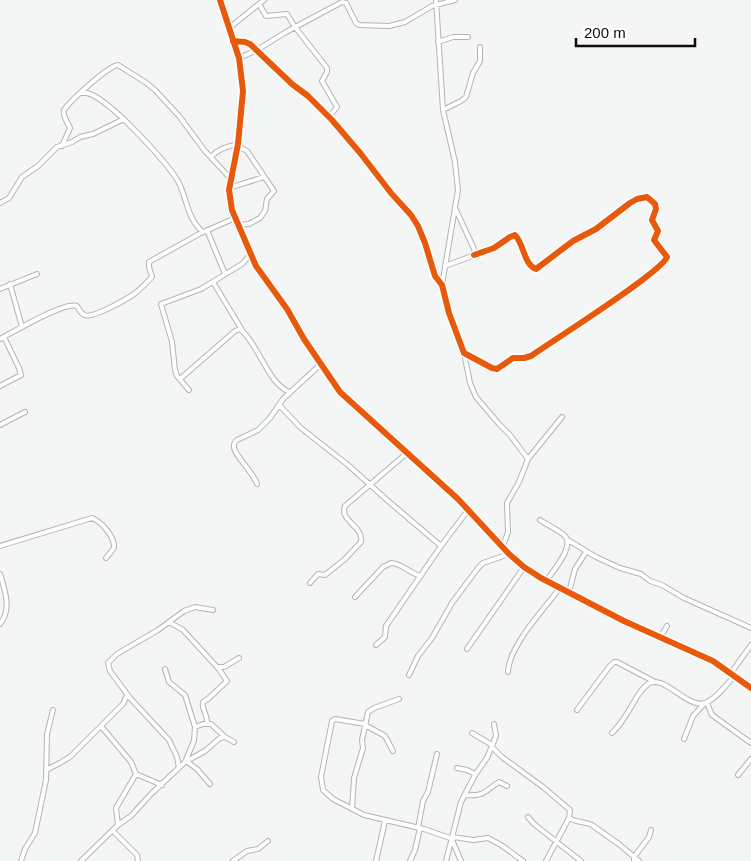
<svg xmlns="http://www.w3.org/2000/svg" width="751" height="861" font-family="Helvetica,sans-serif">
<rect width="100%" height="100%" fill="#f4f6f5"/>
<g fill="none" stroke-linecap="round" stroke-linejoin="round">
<g stroke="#b3b4b3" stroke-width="6">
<path id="minor" d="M220 0 239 58 243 91 238 144 229 190 232 210 256 266 287 309 304 339 340 392 458 499 509 554 524 567 541 578 624 621 713 661 751 688
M436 0 443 110 455 162 458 190 442 285
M259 4 266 16 287 14 295 27 327 68V72L322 81 337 107 329 117
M229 28 264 0
M233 41 245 42 250 44 292 84 308 96 332 120 361 154 391 193 411 215 418 226 425 243 435 276 442 285 449 313 464 353 492 368 497 369 513 358H524L531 356C552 341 661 273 667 257L654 240 658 231 652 220 656 209 655 204 647 197 637 199 630 203 596 229 573 241 536 269C524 265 524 244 515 235L510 237 494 248 474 255
M438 42 453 37H468
M239 58 257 50 286 32 342 2 346 3 356 23 359 25 389 26 405 22 432 6 455 0
M80 93C81 93 86 93 87 93 109 98 166 162 178 181 187 198 187 219 203 232
M443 110 461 101 466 97 473 73 480 61V47
M62 146 70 128C68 123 62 115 64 110 70 101 108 66 118 65L145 82 155 90 179 116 205 151 230 178
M211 157C219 148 227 147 238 144
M229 188 264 177
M0 203 9 198 22 177 38 166 57 147 72 142 80 137 93 134 124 119
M237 225 249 224 260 218 265 211 267 199 274 191 247 151 238 146
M207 230 225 274
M445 266 472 256 475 251 456 210
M213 282 242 330
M10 284 22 327
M0 289 37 274
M0 339C13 332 65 301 77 306 79 309 81 314 85 315 92 319 127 299 134 294 141 289 146 283 152 277L149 267V262L199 234 235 218
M464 353 470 383 476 397 499 424 510 435 528 459
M180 379 235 331 240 329C258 343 269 386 290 392
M0 386 21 375 19 368 4 337
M189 390 177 376 175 370 172 342 161 304 201 289 242 264 250 255
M279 405 301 428 348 465 387 500 441 546
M0 425 25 412
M257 484C254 473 234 455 234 447 233 444 235 442 237 440L258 430 270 418 283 399 322 363
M540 520C547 525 557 529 564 535 576 545 553 571 546 581
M568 540 596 557 620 568 641 574 650 581 662 585 684 598 751 628
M0 546 92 518C102 522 115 537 114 548L106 558
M503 546 508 532 507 503 519 482 528 459 562 417
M0 574C5 590 12 610 0 624
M310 583 318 574 325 575 345 559 361 542C364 526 339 521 345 506L407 453
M569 592 575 569 586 552
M355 597 383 567 391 563C402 563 410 574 421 576
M169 622 183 630 217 667H224L239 658
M660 638 667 626
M376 645 385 637 386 626 441 546 465 514 470 510
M467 649 524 567
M165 669 169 682 185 695 195 727 194 741 185 762
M508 672C509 646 543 610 560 588
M731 673 751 645
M409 675 418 656 432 638 452 603 478 568 483 563 509 554
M707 703 712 715 751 743
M577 710 609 667 614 662H617L655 682
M207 723C208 715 201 709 203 702L209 698 227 681 218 668
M365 724 335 719 332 721 321 777 323 790 333 799 364 815 424 829 453 839
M365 725 385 736 393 751
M101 726 131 762 136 774 116 808 118 825
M195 727 203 724H211L225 737
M472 733 492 745
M612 733C617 728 622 722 626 715 633 705 638 691 648 684 665 673 689 712 707 702 718 697 727 684 735 675
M684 739 693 716 705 703
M492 747 502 757 543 787 570 810 569 818 546 861
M186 761 197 769 210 784
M179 768 177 757 169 740 130 698 110 671 108 663 117 654 158 630 184 611 195 607 213 610
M457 768 467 770 475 774
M46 770 60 763 71 756 123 704 127 695
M136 774 162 785
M738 775 751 759
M465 795C486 796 483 792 499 782L507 786
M352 809 354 778 363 748 362 740 368 712 374 708 399 699
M528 817 534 824 581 861
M569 818C577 823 584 821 592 825L620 845 639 861
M418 828 423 801 428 792 437 754
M113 831 137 855 138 861
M453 837 473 840 488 838 501 845 523 861
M452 840 461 861
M21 861 25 849 35 833 46 780 47 734 53 710
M81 861 118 825 131 816 151 794 185 762 205 751 220 738 225 737 234 742
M233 861 247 851 258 849 268 841
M376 861 385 821
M410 861 415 850 420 828
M446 861 461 802 475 775 487 758 496 736 494 724
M634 861V857L649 837 651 830"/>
</g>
<use href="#minor" stroke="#fdfefe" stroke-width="4"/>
<g stroke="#fff" stroke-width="9">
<path id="cycleway" d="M220 0 239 58 243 91 238 144 229 190 232 210 256 266 287 309 304 339 340 392 458 499 509 554 524 567 541 578 624 621 713 661 751 688
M233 41 245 42 250 44 292 84 308 96 332 120 361 154 391 193 411 215 418 226 425 243 435 276 442 285 449 313 464 353 492 368 497 369 513 358H524L531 356C552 341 661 273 667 257L654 240 658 231 652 220 656 209 655 204 647 197 637 199 630 203 596 229 573 241 536 269C524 265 524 244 515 235L510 237 494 248 474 255"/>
</g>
<use href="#cycleway" stroke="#e8590c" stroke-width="6"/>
</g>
<path d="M576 38v8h119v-8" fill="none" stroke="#0b0c0b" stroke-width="2.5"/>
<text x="584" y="38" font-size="15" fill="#0b0c0b" stroke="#ffffff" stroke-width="4" paint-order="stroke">200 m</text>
</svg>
